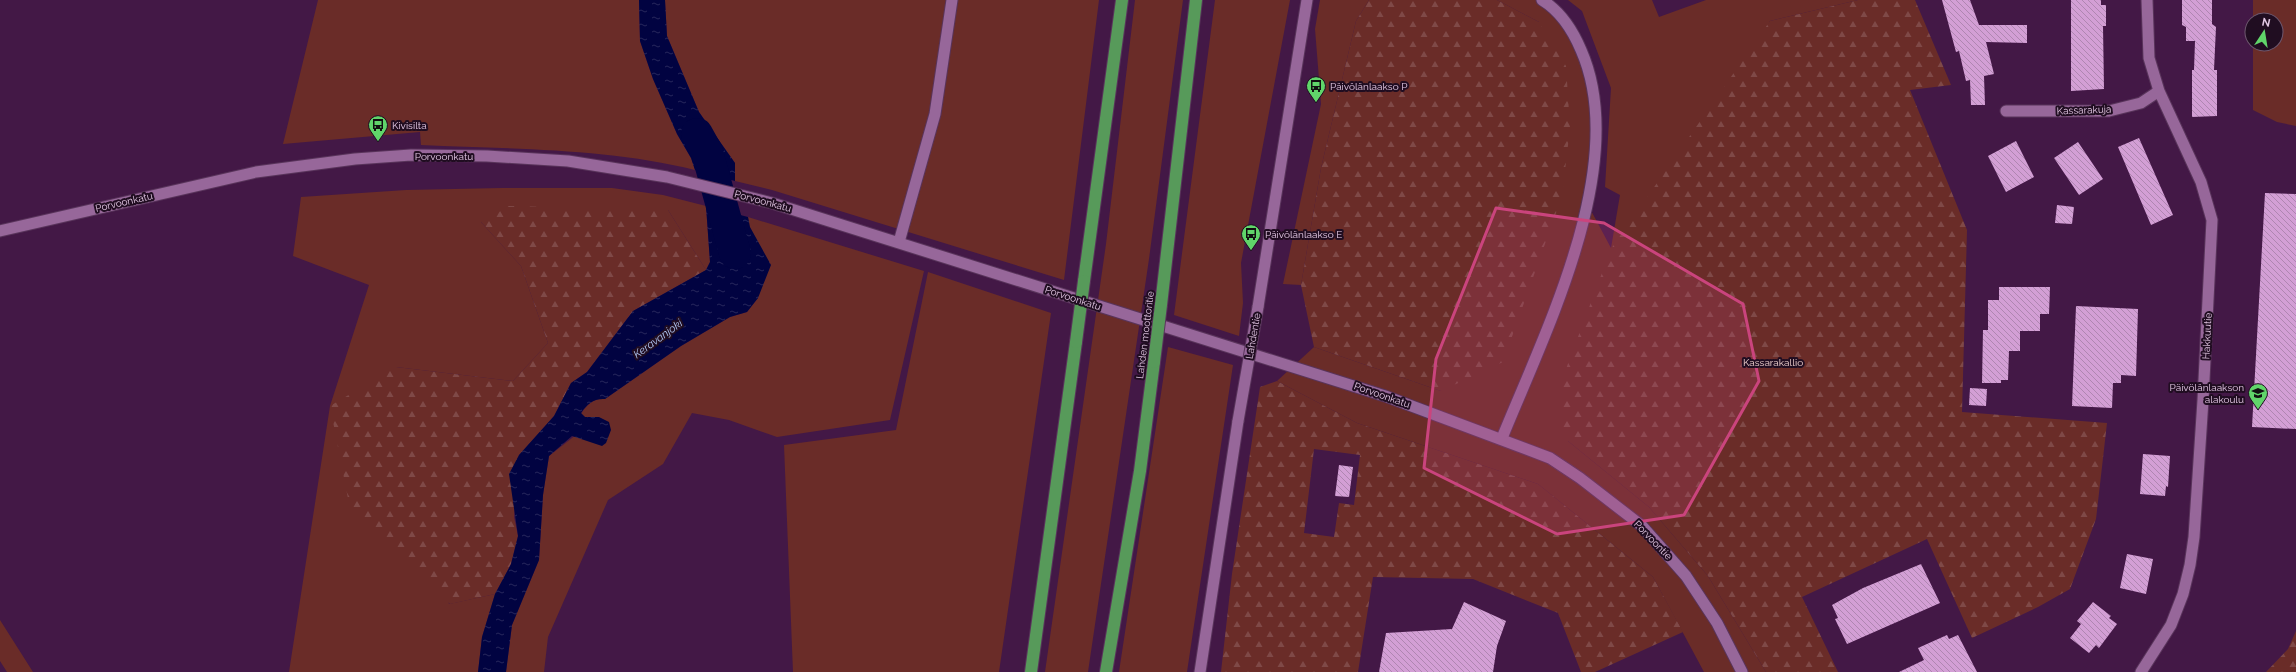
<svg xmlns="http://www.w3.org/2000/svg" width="2296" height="672" font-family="Raleway,sans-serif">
<defs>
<pattern id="forest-firs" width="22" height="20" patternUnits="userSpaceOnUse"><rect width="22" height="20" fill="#6a2c28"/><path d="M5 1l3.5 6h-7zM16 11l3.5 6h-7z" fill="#7f4947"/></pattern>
<pattern id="water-ripples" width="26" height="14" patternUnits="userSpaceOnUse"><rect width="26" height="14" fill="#010341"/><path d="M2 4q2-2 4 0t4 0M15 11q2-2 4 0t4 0" fill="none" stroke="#26265c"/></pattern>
<pattern id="building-back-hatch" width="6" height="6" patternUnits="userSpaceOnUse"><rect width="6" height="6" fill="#d39fd5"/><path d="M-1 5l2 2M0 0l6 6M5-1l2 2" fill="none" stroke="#af86b1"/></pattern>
</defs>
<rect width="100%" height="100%" fill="#431846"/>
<path fill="#6a2c28" d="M318 0H639L640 41 653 79 677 134 691 158 695 170C608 148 510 149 421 145L420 132 283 144Z
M665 0H1099L1064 280 772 190 735 181V163L699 112 667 36Z
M1135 0H1183L1149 259 1088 672H1045L1106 244Z
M1215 0H1290L1241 263 1243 303 1239 336 1174 315Z
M1320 0H1369L1356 21 1321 168 1301 285 1283 284 1321 104 1315 29Z
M1497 0H1542L1573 32 1594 101 1587 203 1611 248 1620 195 1605 187 1611 88 1582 11 1568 0H1652L1659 17 1706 0H1858L1770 21 1568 441 1649 507 1708 576 1766 672H1704L1653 577 1538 484 1357 423 1277 381 1314 347 1441 391 1539 22Z
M2253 0H2296V126L2277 122 2253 110V44H2276V20H2253Z
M502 188H612L663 195 706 206 710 262 706 270 668 210 481 222 521 266 548 343 513 381 396 367 449 604 495 594 482 637 478 672H289L330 406 369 285 293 256 301 197 406 190Z
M748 217 924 271 890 420 777 437 729 420 692 413 663 464 608 500 548 637 544 672H506L512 625 539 560 543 495 549 456 599 417H585L581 414C587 404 594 398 605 399L681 346 730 317 747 312 758 298Z
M928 272 1051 313 999 672H793L784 445 896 430Z
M1168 347 1233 365 1187 672H1119Z
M0 620 33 672H7L0 661Z"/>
<path fill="url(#forest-firs)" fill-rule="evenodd" d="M1369 0H1497L1539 22 1566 66 1570 128 1562 196 1503 362 1441 391 1314 347 1301 285 1321 168 1356 21Z
M1858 0H1915L1951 85 1910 90 1967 230 1962 412 2107 423 2096 519 2070 589 2038 607 1972 638 1927 539 1802 597 1838 672H1766L1708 576 1649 507 1568 441 1561 422 1563 377 1611 249 1770 21Z
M509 206 668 210 706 270 633 311 587 372 571 383 554 416 519 455 514 517 518 536 511 564 495 594 450 604 351 514 330 406 396 367 513 381 548 343 521 266 481 222Z
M1277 381 1357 423 1538 484 1653 577 1683 632 1595 672H1581L1558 613 1473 579 1373 577 1358 672H1221L1232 574 1260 387ZM1314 449 1360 455 1354 505 1339 503 1334 537 1304 533Z
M2296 631V672H2266L2288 649Z"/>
<path fill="url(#water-ripples)" d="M639 0H665L667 36 699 112 735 163V181L695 170 691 158 677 134 653 79 640 41Z
M706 206 748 217 750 227 771 265 758 298 747 312 730 317 681 346 605 399C594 398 587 404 581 413L585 417H599L609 422 611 430 606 443 602 446 572 436 549 456 543 495 539 560 512 625 506 672H478L482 637 495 594 511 564 518 536 509 474 519 455 554 416 571 383 587 372 633 311 706 270 710 262Z"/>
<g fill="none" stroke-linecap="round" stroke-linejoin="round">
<path stroke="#010341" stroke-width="32" d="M697 134 707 152 735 253"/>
</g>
<path fill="url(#building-back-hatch)" d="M1942 0H1970L1979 25H2027V43L1986 42 1994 74 1984 76 1985 105H1971L1970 80 1966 81 1959 51 1956 52Z
M2071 0H2101V5H2106V26H2103L2104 89 2071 91Z
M2182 0H2212V24L2216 27 2214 70H2217V116L2192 117V70H2194L2195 41H2186V27L2182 25Z
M2139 138 2173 215 2151 225 2118 147Z
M2016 141 2034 177 2006 192 1988 156Z
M2078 142 2103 179 2079 195 2054 158Z
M2265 193 2296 194V429L2252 427Z
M2057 205 2074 207 2072 224 2055 223Z
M1999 287H2050L2049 314H2040V331H2020V351H2009L2008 380H2001V383H1982L1983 330H1988V300H1999Z
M2076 306 2138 309 2136 376 2121 375V383H2113L2112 408 2072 406Z
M1970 388 1987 389 1986 406 1969 405Z
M2143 454 2170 456 2168 487 2166 486 2165 496 2140 494Z
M1339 465 1353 467 1349 497 1335 496Z
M2127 554 2153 559 2146 594 2120 588Z
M1921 564 1940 603 1847 644 1835 619 1838 618 1832 605 1863 588Z
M1464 602 1506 621 1497 646 1493 672H1379L1386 633 1452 629Z
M2093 602 2111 616 2109 618 2117 624 2099 648 2096 645 2089 653 2070 638 2081 624 2077 621Z
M1947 635 1949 639 1958 635 1977 672H1899L1924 660 1918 648Z"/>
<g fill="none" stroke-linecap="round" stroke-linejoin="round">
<g stroke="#59345b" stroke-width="13">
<path id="minor" d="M2006 111H2109L2141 103 2159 91
M899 242 935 114 952 0
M2141 672 2171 625 2183 594 2190 565 2194 537 2203 400 2212 220 2201 182 2159 91 2149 58 2147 0"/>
</g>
<g stroke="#59345b" stroke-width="13">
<path id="tertiary" d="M0 231 256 172 355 159 411 155 487 156 568 161 667 177 772 203 1385 396 1550 458 1580 478 1642 526 1686 576 1717 623 1742 672"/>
</g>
<g stroke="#59345b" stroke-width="13">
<path id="secondary" d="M1258 307 1307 0
M1502 438C1545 332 1631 163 1581 50 1573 31 1560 11 1542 0
M1200 672 1238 421"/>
</g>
<g stroke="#59345b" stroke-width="14">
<path id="motorway" d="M1084 281 1122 0
M1161 305 1196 0
M1031 672 1076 342
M1106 672 1140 471 1154 362"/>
</g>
<use href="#minor" stroke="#97679a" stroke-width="11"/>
<use href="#tertiary" stroke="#97679a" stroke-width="11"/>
<use href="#secondary" stroke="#97679a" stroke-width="11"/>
<use href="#motorway" stroke="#579a5a" stroke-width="12"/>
<g stroke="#59345b" stroke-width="13" stroke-linecap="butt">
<path id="secondary-bridge" d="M1238 421 1258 307"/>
</g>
<g stroke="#59345b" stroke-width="14" stroke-linecap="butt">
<path id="motorway-bridge" d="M1076 342 1084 281
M1154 362 1161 305"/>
</g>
<use href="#secondary-bridge" stroke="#97679a" stroke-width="11"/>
<use href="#motorway-bridge" stroke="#579a5a" stroke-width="12"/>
</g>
<path fill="#ca447d" fill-opacity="0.2" stroke="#ca447d" stroke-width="3" stroke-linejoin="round" d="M1496 208 1604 223 1743 304 1759 381 1684 515 1557 534 1424 468 1436 359Z"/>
<defs>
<g id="bus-pin" transform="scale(1)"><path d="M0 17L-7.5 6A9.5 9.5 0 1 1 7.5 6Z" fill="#60d56a" stroke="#200d21"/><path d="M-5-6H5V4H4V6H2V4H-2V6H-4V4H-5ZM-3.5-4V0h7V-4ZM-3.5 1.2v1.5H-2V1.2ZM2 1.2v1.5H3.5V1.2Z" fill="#111"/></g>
<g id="school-pin" transform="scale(1)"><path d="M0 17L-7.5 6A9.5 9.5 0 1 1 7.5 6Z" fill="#60d56a" stroke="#200d21"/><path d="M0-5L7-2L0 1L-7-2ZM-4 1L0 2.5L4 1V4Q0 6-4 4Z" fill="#111"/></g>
</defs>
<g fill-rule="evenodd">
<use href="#bus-pin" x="1316" y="86"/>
<use href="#bus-pin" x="378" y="125"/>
<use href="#bus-pin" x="1251" y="234"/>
<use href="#school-pin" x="2258" y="393"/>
</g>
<g text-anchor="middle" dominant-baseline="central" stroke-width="4" stroke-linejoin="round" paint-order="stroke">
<g font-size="10" fill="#e3c8e4" stroke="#200d21" text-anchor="start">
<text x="1330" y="86">Päivölänlaakso P</text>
<text x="392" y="125">Kivisilta</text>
<text x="1265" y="234">Päivölänlaakso E</text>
<text x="2244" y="387" text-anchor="end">Päivölänlaakson<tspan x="2244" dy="12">alakoulu</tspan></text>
</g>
<g font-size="10" fill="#e3c8e4" stroke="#200d21">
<text transform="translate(2084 110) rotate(-2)">Kassarakuja</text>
<text x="444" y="156">Porvoonkatu</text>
<text transform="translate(763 201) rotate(15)">Porvoonkatu</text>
<text transform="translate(124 202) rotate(-13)">Porvoonkatu</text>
<text transform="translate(1073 298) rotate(18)">Porvoonkatu</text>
<text transform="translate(1145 335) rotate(-83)">Lahden moottoritie</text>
<text transform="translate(1253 336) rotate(-80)">Lahdentie</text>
<text transform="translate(2207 336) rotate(-87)">Hakkuutie</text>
<text transform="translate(1382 395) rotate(19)">Porvoonkatu</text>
<text transform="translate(1653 540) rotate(46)">Porvoontie</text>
</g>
<g font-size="10" fill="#f0d2cf" stroke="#200d21">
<text x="1773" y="362">Kassarakallio</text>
</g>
<g font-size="11" font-style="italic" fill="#b4caf7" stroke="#200d21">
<text transform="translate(658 339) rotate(-36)">Keravanjoki</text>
</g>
</g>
<g transform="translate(2264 32) rotate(12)"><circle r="19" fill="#200d21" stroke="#6e586f"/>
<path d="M0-3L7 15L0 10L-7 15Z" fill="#60d56a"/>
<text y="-6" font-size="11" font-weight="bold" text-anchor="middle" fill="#e3c8e4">N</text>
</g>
</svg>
